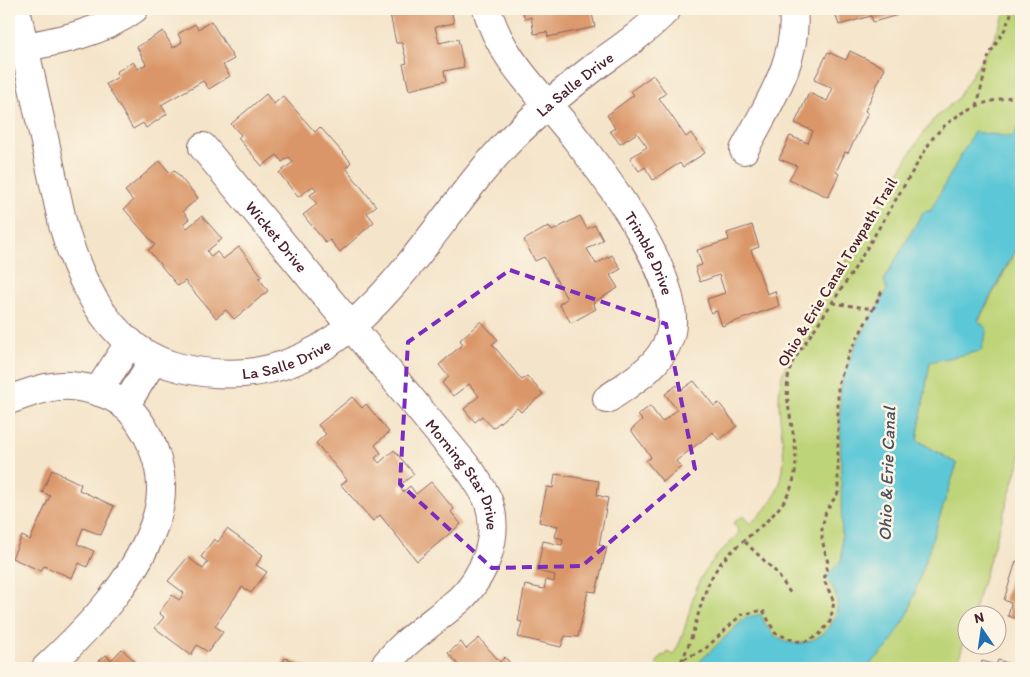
<svg xmlns="http://www.w3.org/2000/svg" width="1030" height="677" font-family="Itim,sans-serif">
<rect width="100%" height="100%" fill="#fcf5e5"/>
<filter id="ink" filterUnits="userSpaceOnUse"><feTurbulence type="fractalNoise" baseFrequency=".02" numOctaves="2"/><feDisplacementMap in="SourceGraphic" scale="10" xChannelSelector="R" yChannelSelector="G"/><feConvolveMatrix kernelMatrix="1 2 1 2 8 2 1 2 1" color-interpolation-filters="sRGB"/></filter>
<filter id="wash" filterUnits="userSpaceOnUse"><feTurbulence type="fractalNoise" baseFrequency=".0096" numOctaves="4" result="noise"/><feDisplacementMap in="SourceGraphic" scale="20" xChannelSelector="R" yChannelSelector="G"/><feGaussianBlur stdDeviation="1.12" result="paint"/><feColorMatrix in="noise" values="0 0 0 0 0 0 0 0 0 0 0 0 0 0 0 0 0 1.4 0 .05"/><feComposite in="paint" operator="in"/></filter>
<g filter="url(#wash)">
<rect width="100%" height="100%" fill="#f4e4c9"/>
<path fill="#bed478" stroke="#847a52" d="M1007 9H1021V121L1013 137 930 211 923 212 885 280 887 290 856 344 841 386 842 559 826 578C867 627 786 677 763 621L693 668H662L656 664 662 655 665 656 668 652 673 655C686 635 688 610 696 589 704 566 721 552 738 534L739 531 733 523 743 516 750 524C816 468 759 422 788 359L912 150 933 120 957 99 991 44Z
M1021 241V457L973 614H968L967 631 956 668H866L888 647 956 463 917 440 930 362 978 321Z"/>
<path fill="#5cc7d7" stroke="#537381" d="M1021 121V239L978 320 987 330 981 351 930 362 917 440 957 464 908 614 888 647 866 668H693L745 618 761 614C782 677 868 626 826 578L842 559 840 395 843 378 856 344 887 290 884 280 923 212 930 211 974 132 1013 137Z"/>
<g id="blocks">
<path fill="#da9668" d="M389 9H451L454 23 435 27 439 43 458 39 464 67 444 71 446 81 409 90 403 64 407 63 402 43H396Z
M522 9H591L595 27 548 37 547 32 534 34 531 17 525 19Z
M826 9H896L898 15 873 22 871 16 839 25 834 10 827 12Z
M211 21 234 59 223 65 230 76 209 89 203 81 161 105 167 114 146 128 143 123 133 129 106 84 118 77 116 72 133 62 138 69 146 64 137 47 163 31 173 48 182 42 178 34 195 24 198 29Z
M850 51 885 68 865 111 868 113 848 153 845 152 836 172 839 174 828 197 789 179 797 166 779 159 790 136 808 143 813 131 795 123 809 93 827 101 833 88 814 80 828 52 846 60Z
M653 75 666 93 659 98 686 137 691 133 705 153 683 167 680 163 653 180 645 167 639 171 630 158 647 147 637 133 620 144 610 131 615 128 607 115 634 95 631 91Z
M266 94 274 104 283 96 315 132 320 127 351 162 346 168 376 206 367 213 374 222 340 252 330 240 326 243 303 215 317 204 310 195 317 190 313 186 298 197 279 173 293 162 289 157 282 162 277 155 262 166 238 138 241 135 231 124Z
M160 161 170 173 174 170 198 198 183 211 189 219 183 224 187 228 202 216 222 239 207 251 211 257 217 252 223 259 239 247 262 276 259 278 268 291 234 319 226 310 216 318 185 281 178 286 148 250 155 245 124 209 133 201 125 191Z
M580 216 587 229 595 225 603 240 587 249 596 264 612 255 621 269 610 275 618 288 593 303 596 309 571 323 559 304 567 299 544 257 535 261 524 240 549 226 552 231Z
M752 225 759 247 751 250 767 294 775 291 779 306 722 326 717 311 711 313 707 299 725 293 719 275 700 282 695 267 702 265 697 250 729 240 727 233Z
M481 321 498 340 492 344 522 380 527 376 543 394 521 412 517 408 493 428 482 416 475 422 464 409 479 396 469 384 453 396 442 383 449 377 439 365 463 344 460 340Z
M694 381 714 406 719 403 737 426 719 440 713 432 676 461 681 467 663 482 646 461 651 457 631 430 642 420 638 415 650 406 662 422 677 410 665 394 677 385 681 390Z
M352 397 362 408 366 404 389 432 375 445 381 453 375 458 379 463 394 450 414 474 399 486 403 492 410 486 416 494 431 482 454 509 451 512 461 524 417 561 380 515 373 521 341 485 347 480 316 443 326 434 318 425Z
M52 470 81 484 79 490 114 506 101 535 83 528 77 544 94 551 87 567 79 563 72 578 44 566 41 571 12 558 22 536 30 540 50 496 42 492Z
M555 474 599 481 597 495 608 498 599 545 607 547 596 592 588 591 578 637 565 636 561 647 518 637 522 622 518 621 525 585 544 589 546 580 554 582 555 575 537 571 543 541 562 545 563 539 555 537 558 526 539 522 547 487 553 488Z
M227 529 263 555 256 565 267 572 251 593 242 587 215 626 223 632 208 652 197 645 191 655 155 628 164 617 159 613 172 595 179 600 184 593 168 581 188 557 203 569 208 562 201 557 214 539 218 542Z
M1016 561 1021 563V620L1008 616 1011 603 1004 600Z
M479 638 500 662 505 657 514 668H461L448 653 461 642 466 649Z
M122 649 142 668 92 667 106 655 111 660Z
M285 658 312 668H281Z
M998 660 1021 667V668H980L982 661 996 665Z"/>
</g>
</g>
<g filter="url(#ink)">
<use href="#blocks" fill-opacity="0" stroke="#866462" stroke-width="1"/>
<g fill="none" stroke-linecap="round" stroke-linejoin="round">
<g stroke="#866462" stroke-width="30">
<g id="street">
<path id="s1" d="M16 9 63 225C81 287 112 352 181 368 351 407 414 238 511 139 537 113 566 89 596 66 621 48 645 32 667 9"/>
<path id="s2" d="M487 9C501 61 544 97 576 139 608 180 689 286 669 339 659 367 630 383 607 399"/>
<path d="M9 50C51 42 99 35 134 9"/>
<path id="s3" d="M203 147 472 473C478 483 485 492 489 503 500 537 484 577 459 600 433 623 404 640 383 668"/>
<path d="M744 150C767 105 799 61 793 9"/>
<path d="M98 391 130 342"/>
<path d="M9 400C31 392 55 382 79 387 95 389 118 397 130 410 155 438 168 480 157 516 139 576 91 626 46 668"/>
<path d="M125 406 154 359"/>
</g>
</g>
<path stroke="#866462" stroke-width="3" stroke-dasharray="4 4" stroke-linecap="butt" d="M977 106 989 55 1005 29 1013 9
M833 303 873 309 883 289
M745 542 776 572 791 594
M684 659 705 649 741 615 763 610 775 633 795 641 804 642 818 636 830 622 834 602 824 580 828 563 822 540V528L826 511 838 493V385L849 353 873 309
M677 668C697 638 697 600 716 570 738 536 784 521 794 478 803 438 776 399 793 361L852 273 932 139C955 111 986 99 1021 96"/>
<use href="#street" stroke="#fff" stroke-width="28"/>
</g>
</g>
<path fill="none" stroke="#7b2cbf" stroke-width="4" stroke-dasharray="10 6" stroke-linejoin="round" d="M510 270 666 324 695 469 582 566 492 568 400 484 408 342Z"/>
<g text-anchor="middle" dominant-baseline="central" stroke-width="5" stroke-linejoin="round" paint-order="stroke">
<g font-size="16" fill="#4a1f2b" stroke="#fcf5e5">
<text stroke="none"><textPath href="#s1" startOffset="929">La Salle Drive</textPath></text>
<text stroke="none"><textPath href="#s3" startOffset="116">Wicket Drive</textPath></text>
<text stroke="none"><textPath href="#s2" startOffset="295">Trimble Drive</textPath></text>
<text transform="translate(837 272) rotate(-59)">Ohio &amp; Erie Canal Towpath Trail</text>
<text stroke="none"><textPath href="#s1" startOffset="524">La Salle Drive</textPath></text>
<text stroke="none"><textPath href="#s3" startOffset="420">Morning Star Drive</textPath></text>
</g>
<g font-size="18" font-style="italic" fill="#4f515f" stroke="#fcf5e5">
<text transform="translate(887 474) rotate(-88)">Ohio &amp; Erie Canal</text>
</g>
</g>
<rect width="1030" height="677" fill="none" stroke="#fcf5e5" stroke-width="30"/>
<g transform="translate(982 630) rotate(347)"><circle r="24" fill="#fcf5e5" stroke="#b59f9b"/>
<path d="M0-4L9 19L0 12L-9 19Z" fill="#1f6fb2"/>
<text y="-8" font-size="14" font-weight="bold" text-anchor="middle" fill="#4a1f2b">N</text>
</g>
</svg>
